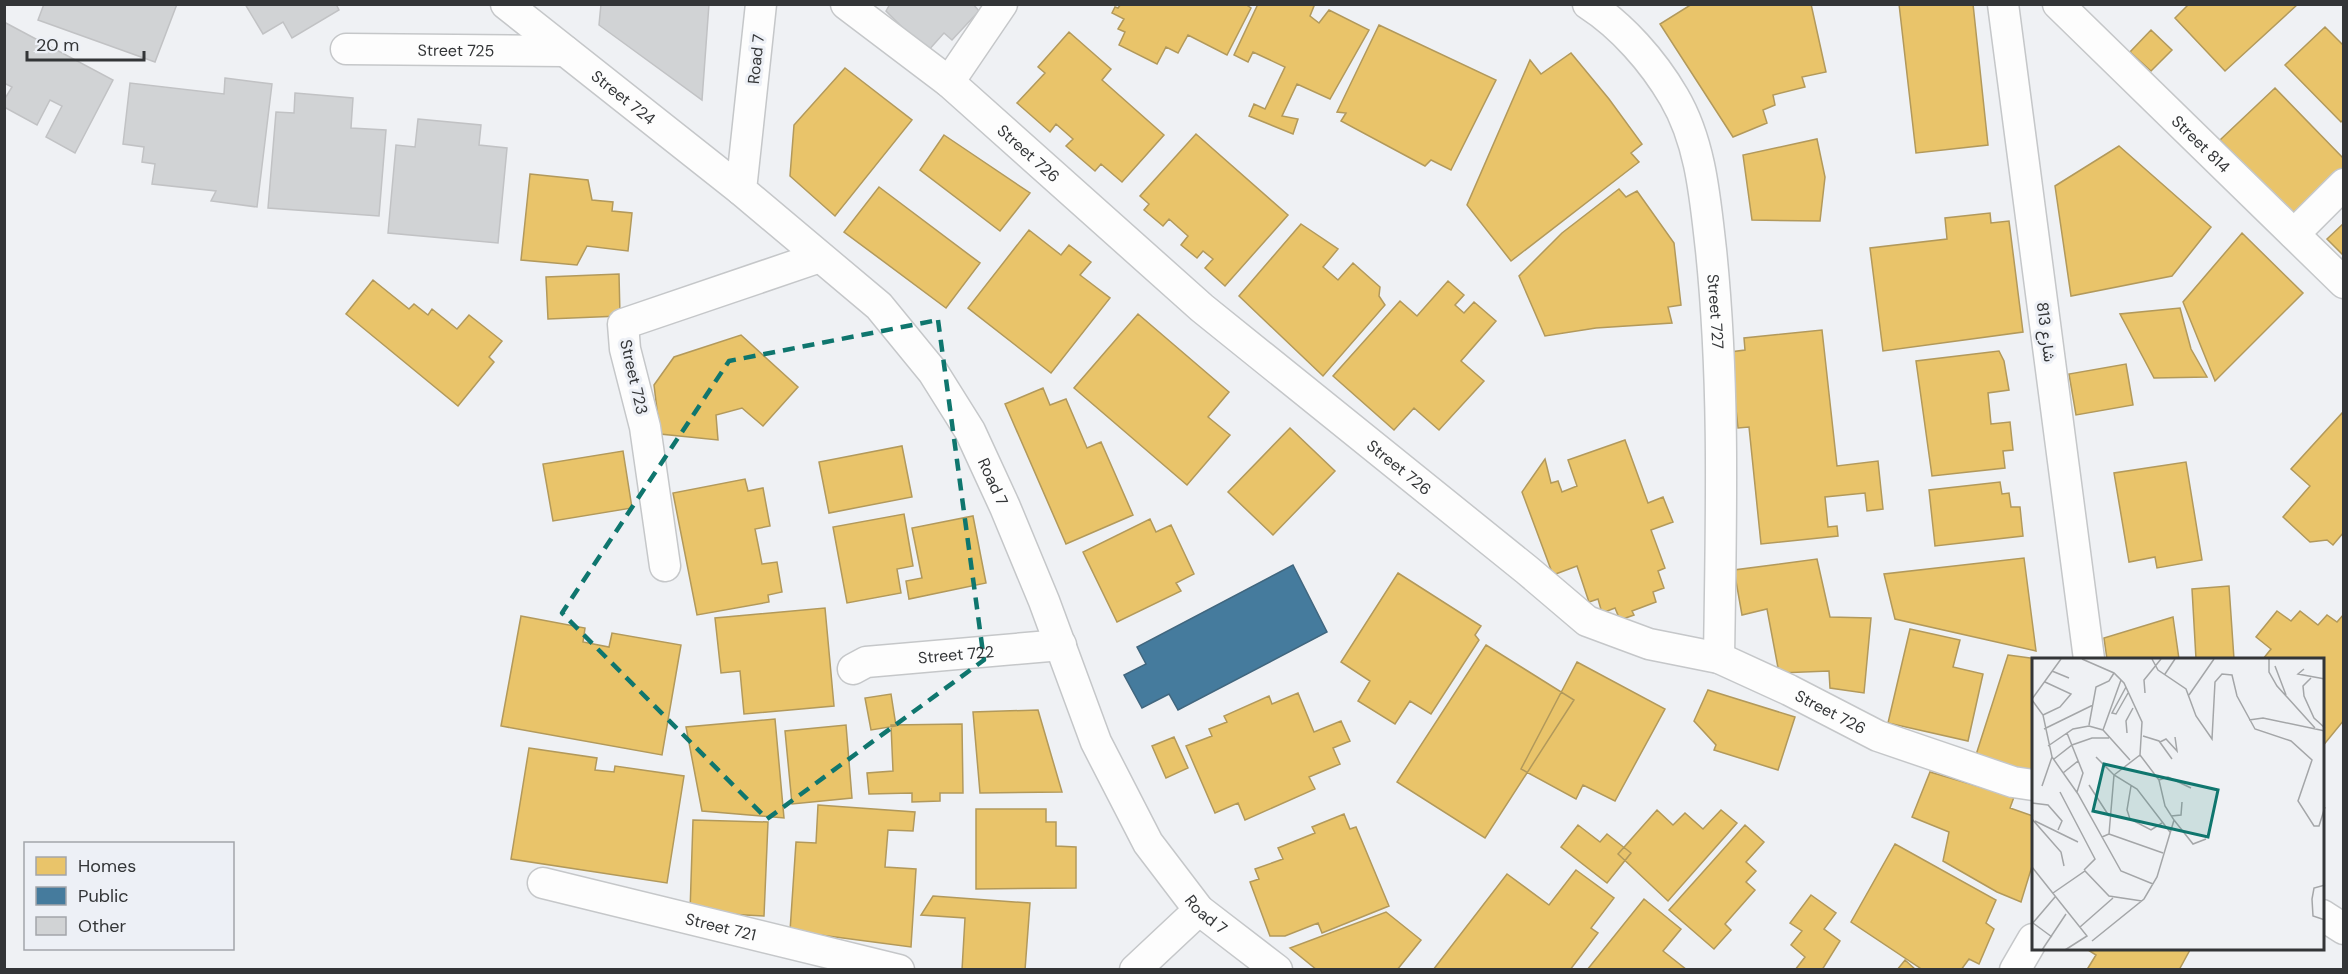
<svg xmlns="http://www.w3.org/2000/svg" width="2348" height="974" font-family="'DM Sans',Vazirmatn,sans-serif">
<rect width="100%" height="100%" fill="#eff1f4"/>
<path fill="#e9c46a" stroke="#b2995b" stroke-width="1.5" d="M1121 4H1245L1251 8 1227 55 1188 35 1178 53 1166 47 1157 64 1119 45 1125 32 1118 29 1124 19 1112 13 1115 7 1118 8Z
M1258 4H1310L1314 6 1310 16 1319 23 1329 10 1369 30 1330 99 1297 84 1282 116 1298 119 1293 134 1249 116 1254 104 1265 109 1285 67 1253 52 1248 62 1234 55Z
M1692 4H1811L1826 72 1802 77 1805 87 1773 95 1775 105 1763 110 1767 123 1733 137 1660 24Z
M1899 4H1973L1988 145 1916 153Z
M2189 4H2298L2225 71 2175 18Z
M1379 25 1496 80 1451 170 1431 160 1425 166 1341 121 1346 113 1337 112Z
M2325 27 2344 46V119L2341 122 2285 65Z
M2151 30 2172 50 2151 71 2130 52Z
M1069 32 1111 69 1102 80 1164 135 1122 182 1101 164 1095 171 1066 146 1073 139 1056 124 1050 132 1017 103 1045 73 1038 67Z
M1571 53 1609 99 1642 144 1631 153 1639 162 1511 261 1467 205 1530 60 1541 74Z
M845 68 912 120 835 216 790 176 794 125Z
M2275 88 2344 159V174L2296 219 2220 140Z
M1196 134 1288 215 1225 286 1205 268 1213 259 1203 251 1197 258 1181 245 1188 236 1169 219 1163 226 1144 210 1149 204 1140 196Z
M944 135 1030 193 1000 231 920 170Z
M1817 139 1825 177 1820 221 1752 220 1743 155Z
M2119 146 2211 227 2172 276 2071 296 2055 186Z
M530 174 588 180 592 200 613 202 612 211 632 213 628 251 587 246 577 265 521 260Z
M879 187 980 263 946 308 844 232Z
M1619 189 1626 197 1637 191 1674 243 1681 305 1668 307 1672 323 1596 328 1545 336 1519 276 1562 233Z
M1990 213 1991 223 2009 221 2023 332 1883 351 1870 248 1947 239 1945 218Z
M2344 223V256L2327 239Z
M1301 224 1338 249 1323 267 1338 280 1353 263 1380 287 1379 296 1385 305 1323 376 1239 296Z
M1029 230 1061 255 1069 245 1091 262 1080 275 1110 298 1051 373 968 308Z
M2242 233 2303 293 2215 381 2183 302Z
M619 274 620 316 548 319 546 277Z
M373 280 409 309 414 304 428 315 432 309 457 329 469 315 502 341 489 357 494 362 458 406 346 314Z
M1448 281 1464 295 1455 305 1464 313 1474 302 1496 321 1461 361 1484 381 1439 430 1414 408 1394 430 1333 376 1400 301 1417 316Z
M2180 308 2191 349 2207 377 2154 378 2120 314Z
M1138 314 1229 392 1208 417 1230 435 1187 485 1074 388Z
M1822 330 1837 466 1878 461 1883 509 1867 511 1865 493 1825 497 1828 527 1837 526 1838 536 1761 544 1749 427 1738 428 1730 352 1745 350 1744 338Z
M741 335 798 387 763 426 742 408 716 415 718 440 660 434 654 385 674 357Z
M1999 351 2004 361 2009 390 1988 393 1991 424 2010 422 2013 450 2003 451 2005 468 1932 476 1916 361Z
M2126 364 2133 405 2076 415 2069 374Z
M1043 388 1050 405 1066 399 1087 448 1101 442 1133 515 1066 544 1005 404Z
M2343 412 2344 532 2333 545 2327 540 2310 542 2283 517 2310 486 2291 469Z
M1290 428 1335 471 1273 535 1228 492Z
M1625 440 1648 503 1663 497 1673 522 1651 530 1665 568 1658 571 1664 588 1653 592 1656 602 1632 611 1634 615 1620 620 1615 608 1602 613 1598 599 1589 602 1577 566 1553 575 1522 492 1545 459 1551 483 1558 481 1562 492 1577 486 1568 460Z
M902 446 912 497 829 513 819 462Z
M623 451 632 508 553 521 543 464Z
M2186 462 2202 560 2157 568 2155 557 2129 562 2114 473Z
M745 479 748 491 763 488 770 526 755 529 762 564 777 562 782 592 768 595 769 602 697 615 673 493Z
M2000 482 2002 494 2009 493 2011 507H2020L2023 536 1935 546 1929 490Z
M904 514 913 566 897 569 901 593 847 603 833 527Z
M973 516 986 583 909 599 906 581 922 578 912 528Z
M1150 519 1156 532 1171 525 1194 574 1176 583 1181 591 1117 622 1083 552Z
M2024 558 2036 651 1895 619 1884 574Z
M1817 559 1830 617 1871 618 1864 693 1830 688 1829 671 1779 673 1767 609 1742 615 1734 570Z
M1398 573 1481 626 1475 635 1479 640 1431 714 1410 701 1395 724 1358 701 1370 681 1341 662Z
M2229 586 2234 659H2196L2192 589Z
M825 608 834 706 744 714 740 671 721 673 715 618Z
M2277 611 2291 621 2300 611 2318 625 2327 615 2337 622 2344 614V720L2322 747V659H2263L2271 649 2256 637Z
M521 616 585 628 583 642 609 647 612 633 681 645 662 755 501 726Z
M2173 617 2179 659H2107L2104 638Z
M1910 629 1960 640 1953 667 1983 674 1968 741 1888 723Z
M1486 645 1574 700 1485 838 1397 782Z
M2008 655 2037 659H2033V774L1975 758Z
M1577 662 1665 709 1615 801 1583 785 1576 799 1521 769Z
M1708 690 1795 717 1778 770 1714 750 1716 745 1694 721Z
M1298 693 1314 732 1341 721 1350 741 1333 748 1340 764 1309 777 1315 789 1245 820 1238 803 1215 813 1186 746 1212 736 1209 729 1227 722 1224 716 1269 696 1272 704Z
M891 694 896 726 871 730 865 698Z
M1038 710 1062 792 980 793 973 712Z
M775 719 784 818 702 811 686 727Z
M962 724 963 793H940V801L912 802V793L869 794 867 773 893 771 891 725Z
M846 725 852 798 792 804 785 731Z
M1174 737 1188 768 1166 778 1152 746Z
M529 748 597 758 595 770 614 772 615 766 684 776 667 883 511 859Z
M1930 772 2014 797 2010 808 2033 816V863L2021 902 1997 892 1943 861 1949 832 1912 817Z
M818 805 915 812 913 831 888 830 885 867 916 869 911 947 790 931 796 842 816 843Z
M976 809H1046V822H1056V846L1076 847V888L976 889Z
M1657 810 1673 825 1685 813 1703 829 1721 810 1737 823 1668 901 1618 854Z
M1344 814 1350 829 1356 827 1389 906 1322 933 1318 923 1285 936H1270L1250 882 1259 879 1255 869 1283 859 1278 848 1315 833 1312 827Z
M693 820 768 822 764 916 690 912Z
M1578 825 1600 842 1607 834 1631 853 1607 883 1561 847Z
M1745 825 1764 842 1746 862 1756 871 1746 882 1755 890 1725 924 1731 930 1714 949 1669 910Z
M1895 844 1996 900 1986 923 1994 929 1979 964 1969 959 1961 970H1923L1851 922Z
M1576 870 1614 898 1591 928 1598 933 1570 970H1433L1507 874 1549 905Z
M1811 895 1836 913 1824 929 1840 941 1822 970H1795L1805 957 1791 945 1802 931 1790 923Z
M933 896 1030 903 1025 970H962L965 918 921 915Z
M1644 899 1681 929 1663 951 1687 970H1587Z
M1386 912 1421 940 1397 970H1317L1290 948Z
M2089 948H2191L2179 970H2090L2088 968 2096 955 2088 950Z
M1905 960 1916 970H1897Z"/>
<path fill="#457b9d" stroke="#40667e" stroke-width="1.5" d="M1293 565 1327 632 1178 710 1169 694 1142 708 1124 675 1146 664 1137 647Z"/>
<path fill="#d1d3d5" stroke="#c1c2c4" stroke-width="1.5" d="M44 4H177L155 62 38 20Z
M245 4H336L339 10 292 38 283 22 263 34Z
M601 4H709L702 100 599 25Z
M890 4H973L979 11 952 40 944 33 927 52 886 11Z
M4 22 113 80 75 153 46 137 62 106 50 100 37 125 4 107V100L12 87 4 83Z
M225 78 272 84 257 207 211 201 216 191 152 184 155 164 142 162 144 147 123 144 130 83 224 94Z
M295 93 353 98 351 128 386 130 379 216 268 208 276 112 294 113Z
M418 119 481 125 479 145 507 148 498 243 388 233 396 145 415 147Z"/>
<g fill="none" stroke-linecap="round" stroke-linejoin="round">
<g stroke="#c5c7c9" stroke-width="33">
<g id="street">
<path id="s1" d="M506 4 741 190"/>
<path id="s2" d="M761 4 741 190 879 306 933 372 970 431 1005 507 1044 601 1096 742 1148 843 1199 910 1277 970"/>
<path id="s3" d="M846 4 949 82 1202 308 1527 570 1587 621 1649 644 1719 658 1789 690 1878 736 2013 782 2033 785"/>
<path id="s4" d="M1588 4C1622 26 1653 61 1674 97 1701 143 1705 198 1711 250 1725 385 1721 522 1719 658"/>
<path d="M2003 4 2089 659"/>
<path id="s5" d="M2058 4 2344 283"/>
<path id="s6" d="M346 49 565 51"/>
<path d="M949 82 1002 4"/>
<path d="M2294 234 2344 184"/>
<path d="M665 566 645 427 625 349 623 324 820 257"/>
<path id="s7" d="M853 669 866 662 1061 645"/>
<path id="s8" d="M543 883 899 970"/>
<path d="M2322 915 2344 929"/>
<path d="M1135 970 1199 910"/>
<path d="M2015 970 2033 939"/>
</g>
</g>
<use href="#street" stroke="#fdfdfd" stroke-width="30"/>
</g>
<path fill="none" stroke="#0f766e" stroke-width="4.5" stroke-dasharray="12 8" stroke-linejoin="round" d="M938 320 984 660 767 819 562 613 729 361Z"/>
<g text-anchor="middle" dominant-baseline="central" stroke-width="6" stroke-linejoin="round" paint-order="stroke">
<g font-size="16" fill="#333537" stroke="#edf0f6">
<text stroke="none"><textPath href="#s6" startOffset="110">Street 725</textPath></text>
<text transform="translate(756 59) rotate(-84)">Road 7</text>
<text stroke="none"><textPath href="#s1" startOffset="150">Street 724</textPath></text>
<text stroke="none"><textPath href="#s5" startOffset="200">Street 814</textPath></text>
<text stroke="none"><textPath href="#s3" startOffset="236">Street 726</textPath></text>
<text stroke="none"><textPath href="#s4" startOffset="348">Street 727</textPath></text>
<text transform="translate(2046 332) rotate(83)">شارع 813</text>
<text transform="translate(634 377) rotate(77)">Street 723</text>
<text stroke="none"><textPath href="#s3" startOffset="722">Street 726</textPath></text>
<text stroke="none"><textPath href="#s2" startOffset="578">Road 7</textPath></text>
<text stroke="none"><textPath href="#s7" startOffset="105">Street 722</textPath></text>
<text stroke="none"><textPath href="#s3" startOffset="1226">Street 726</textPath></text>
<text stroke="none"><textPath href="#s2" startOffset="1064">Road 7</textPath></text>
<text stroke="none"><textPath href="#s8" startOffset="183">Street 721</textPath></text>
</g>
</g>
<g transform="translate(2032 658)">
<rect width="292" height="292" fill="#eff1f4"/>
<path fill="none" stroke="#a4a6a8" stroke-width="1.5" d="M50 1 82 15 92 25 110 64 108 97 127 122 133 148 142 162 125 219 112 241 60 283M120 1 126 12 154 31 164 58 180 81 183 24 190 16 200 17 205 38 223 71 259 83 280 102 266 143 282 168H287L293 149M237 1V14L245 28 283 70M243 8 254 37M272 11 266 16 293 21M20 13 37 20M133 16 143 1M279 20 271 28 272 38 282 60 293 70M94 29 80 55 84 56 96 35M113 35 112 22 129 1M157 37 182 1M0 41 29 1M0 42 11 57 20 99 46 136 89 213 121 226M11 57 28 49 39 36 13 24M217 62 231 60 293 73M57 67 64 29 77 23 82 15M12 71 61 47M71 72 89 22M35 75 51 115 45 134M95 75 94 63 101 50M111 78 127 83 140 101M128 84 134 81 145 93 143 79M16 88 41 71 57 68 71 72 98 102M64 99 82 117 105 131 138 174M22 101 40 87 60 80H77M31 115 46 103M82 117 108 97M127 122 136 119 159 130M57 127 77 158M10 128 20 99M99 128 95 152 98 161 119 172 130 165M28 134 63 201 52 212M0 145 16 147 30 163 26 172M139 158 149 157 150 144M0 161 29 194 32 208M142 162 161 186 174 181M3 163 46 184M77 176 131 195M70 179 77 176 82 117M0 209 55 278 33 292M293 227 282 230 280 241 281 258 293 262M21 235 53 213 77 238 110 243M1 265 20 279M0 266 23 239M48 269 81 240M10 292 34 256"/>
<path fill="#0f766e" fill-opacity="0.15" stroke="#0f766e" stroke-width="3" d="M72 106 186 132 176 179 61 153Z"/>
<rect width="292" height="292" fill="none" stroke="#333537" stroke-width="3"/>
</g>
<rect width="2348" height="974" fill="none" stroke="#333537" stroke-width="12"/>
<rect x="24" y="842" width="210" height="108" fill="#edf0f6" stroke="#a3a5aa" stroke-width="1.5"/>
<rect x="36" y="857" width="30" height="18" fill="#e9c46a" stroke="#a3a5aa" stroke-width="1.5"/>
<text x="78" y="872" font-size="18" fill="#333537">Homes</text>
<rect x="36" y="887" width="30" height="18" fill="#457b9d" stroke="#a3a5aa" stroke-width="1.5"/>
<text x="78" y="902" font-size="18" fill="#333537">Public</text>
<rect x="36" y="917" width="30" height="18" fill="#d1d3d5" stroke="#a3a5aa" stroke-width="1.5"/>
<text x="78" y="932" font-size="18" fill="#333537">Other</text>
<path d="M27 51v9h117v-9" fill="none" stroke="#333537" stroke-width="3"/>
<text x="36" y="51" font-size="18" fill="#333537" stroke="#edf0f6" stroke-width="4.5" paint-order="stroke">20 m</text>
</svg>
